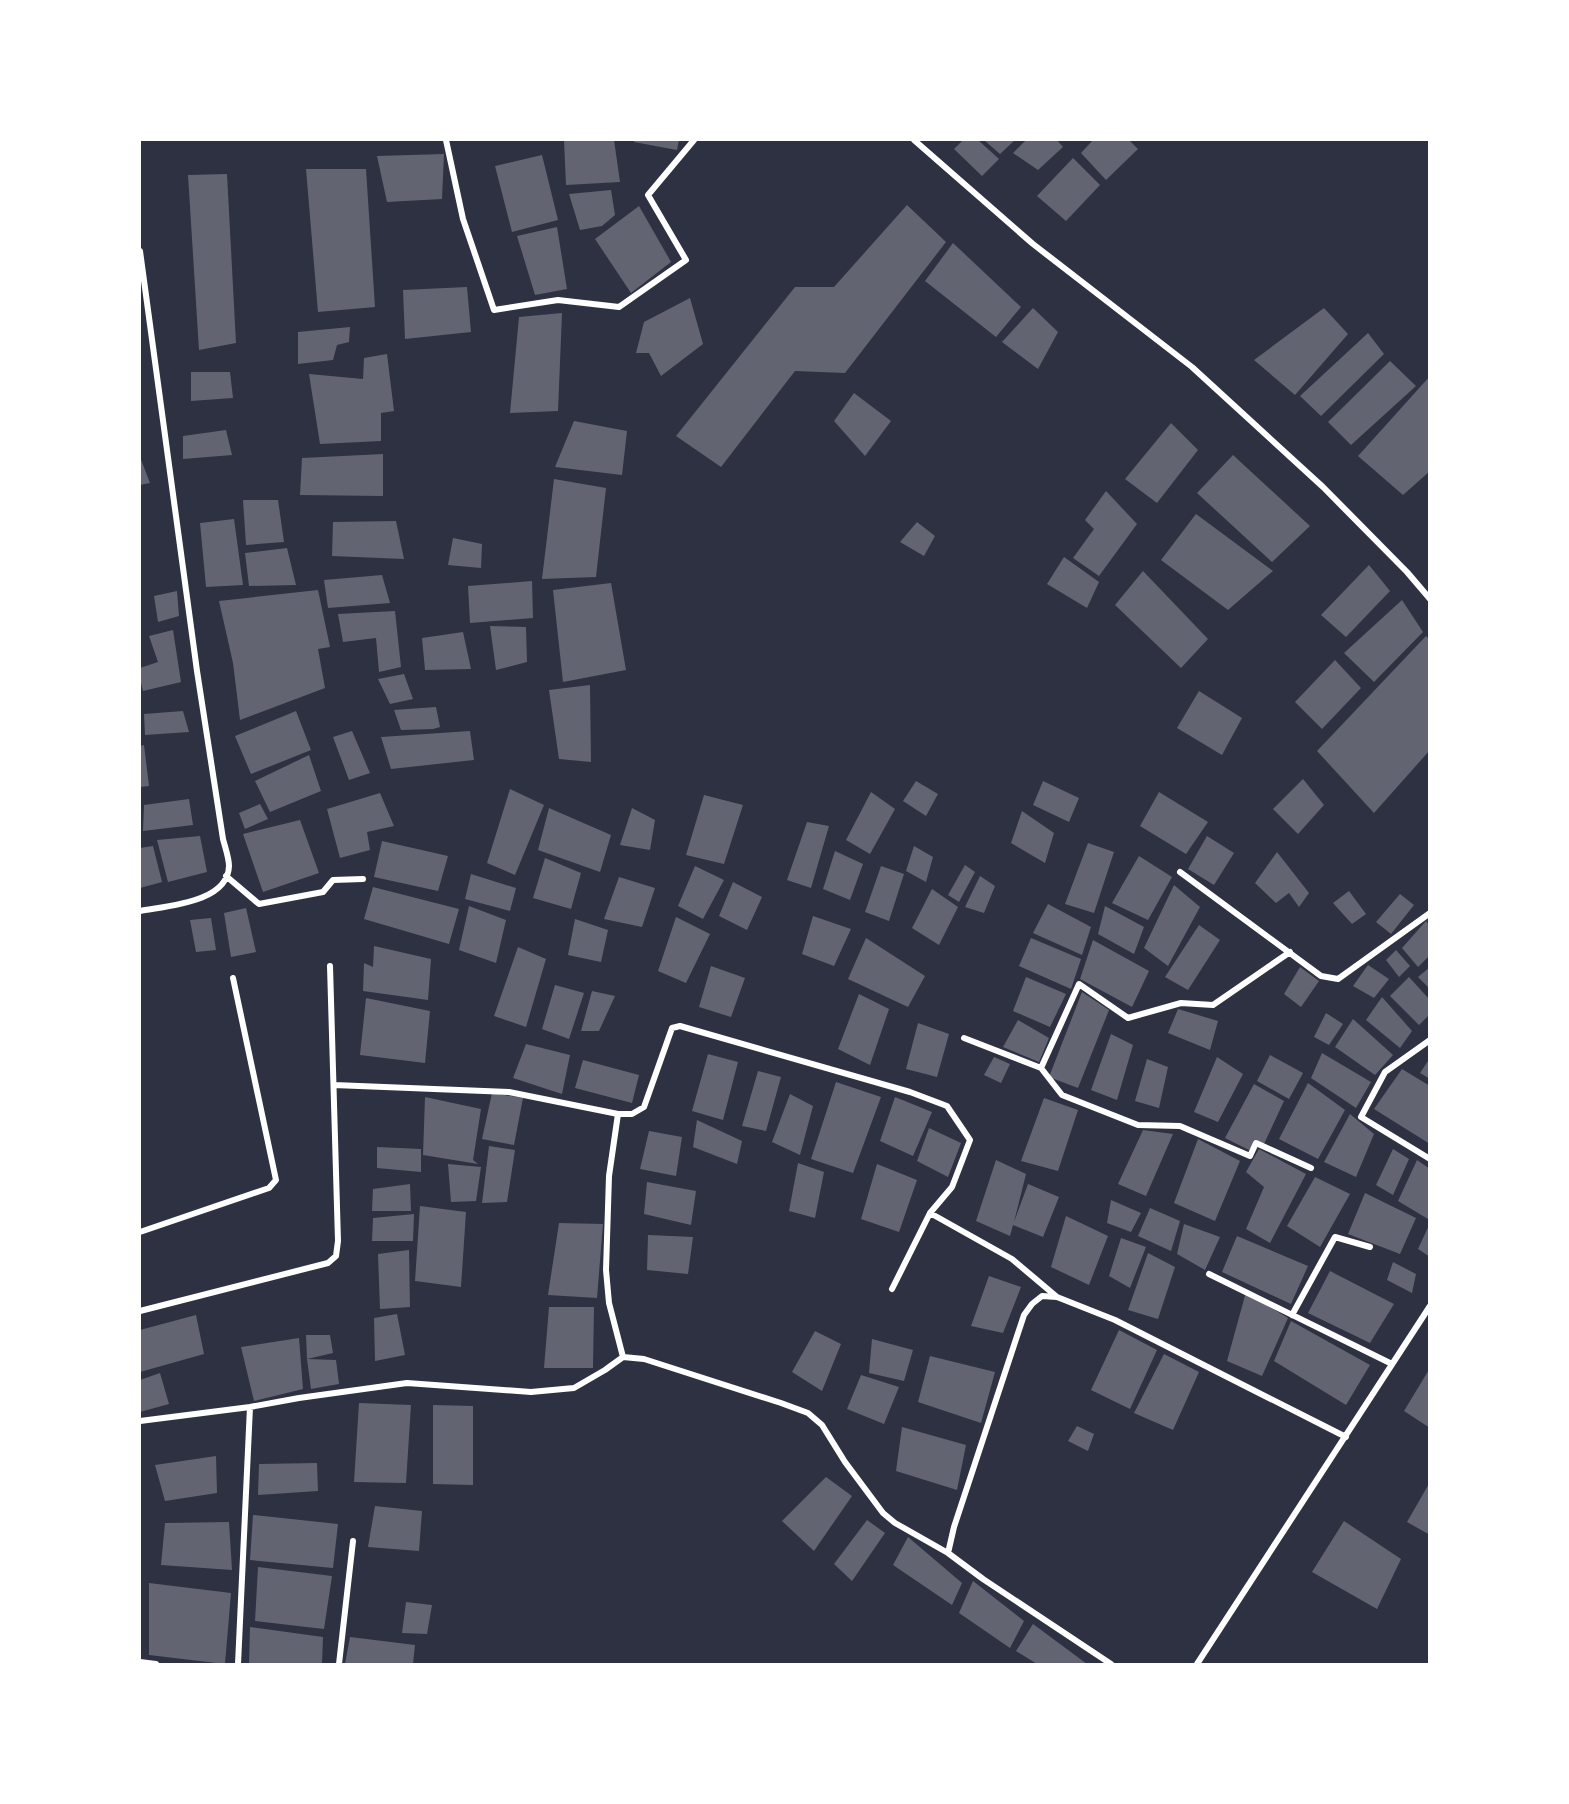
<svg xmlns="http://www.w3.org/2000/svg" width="1569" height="1804" font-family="'IBM Plex Sans',sans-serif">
<rect width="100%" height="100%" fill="#2d3142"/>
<path fill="#626471" d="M564 140H614L620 182 566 185Z
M635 140H679L677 150 634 142Z
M963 140H978L999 159 982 176 954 149Z
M984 140H1015L1000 154Z
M1026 140H1057L1063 147 1038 170 1013 153Z
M1093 140H1129L1138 149 1106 180 1081 153Z
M444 154 442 199 387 202 377 156Z
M542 155 558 220 512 232 495 166Z
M1073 158 1100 185 1066 221 1037 196Z
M306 169H366L375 307 318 312Z
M227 174 236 343 199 350 188 175Z
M611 190 615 215 602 226 580 230 569 194Z
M907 205 946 242 845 373 795 371 721 467 676 436 795 287H834Z
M639 206 671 262 631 293 595 239Z
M557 227 567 289 535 295 517 236Z
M953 243 1021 307 996 337 925 281Z
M467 287 471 332 405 339 403 290Z
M690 298 703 344 661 376 649 353H636L644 322Z
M1033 308 1058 332 1038 369 1002 342Z
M1324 308 1348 334 1295 395 1254 360Z
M562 313 558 411 510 413 519 317Z
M350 327 349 342 337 345 333 360 298 364V332Z
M1368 333 1384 354 1321 416 1300 396Z
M387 354 394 411 381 413V441L320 444 309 374 363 379 364 358Z
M1390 361 1416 386 1351 445 1328 422Z
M191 372H230L233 398 191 401Z
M1430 376V471L1403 495 1358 456Z
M854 393 891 421 865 456 834 421Z
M574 421 627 431 622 475 555 467Z
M1171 423 1198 450 1157 503 1125 479Z
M226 430 232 455 183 459V436Z
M383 454V496L300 495 302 458Z
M1233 455 1310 526 1272 562 1197 493Z
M140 457 150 483 140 485Z
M554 479 606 488 596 577 542 579Z
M1106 491 1137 524 1099 576 1073 558 1094 529 1085 520Z
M243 500H278L284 542 246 545Z
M1196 514 1273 571 1228 610 1161 560Z
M234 519 243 585 206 587 200 523Z
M396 521 404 559 332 556 333 522Z
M917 522 935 536 924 556 900 542Z
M453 538 482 544 481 568 448 565Z
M287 548 296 585 249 586 245 553Z
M1064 557 1099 582 1087 608 1047 584Z
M1369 565 1390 591 1346 637 1321 615Z
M1143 571 1208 639 1181 668 1115 605Z
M382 575 390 603 328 608 324 580Z
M532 581 533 618 470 623 468 586Z
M611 583 626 670 563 682 553 590Z
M318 590 330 647 318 649 325 688 240 720 233 663 219 601Z
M177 591 179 616 158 622 154 596Z
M1402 600 1423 632 1374 682 1344 653Z
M395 611 401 667 379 672 376 638 343 642 338 614Z
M490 626 526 627 527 662 496 670Z
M173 630 181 682 143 691 140 679V668L158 662 149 636Z
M463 632 471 669 425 670 422 638Z
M1426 636 1430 640V750L1374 813 1317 751Z
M1335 660 1361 688 1322 729 1295 702Z
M404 674 413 699 390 704 378 679Z
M590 685 591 762 559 759 549 690Z
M1199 691 1242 718 1222 755 1177 728Z
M436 707 440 727 433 729 401 730 394 710Z
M183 711 189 732 145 735 144 714Z
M296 711 311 750 251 774 235 736Z
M352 731 370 773 349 780 333 737Z
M470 731 474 760 391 769 381 737Z
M144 745 149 786 140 787V746Z
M309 755 321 791 270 812 255 781Z
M1303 779 1324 805 1298 834 1273 809Z
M916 781 938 794 926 816 903 801Z
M1043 781 1079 798 1069 822 1033 805Z
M510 789 544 805 515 875 487 863Z
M871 792 895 809 870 854 846 840Z
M1159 792 1208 822 1186 854 1140 826Z
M380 793 394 826 367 832 370 850 340 858 327 809Z
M704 795 743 805 724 864 686 855Z
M189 799 193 825 143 831 144 805Z
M260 804 268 819 245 829 239 813Z
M549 808 611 835 600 872 538 850Z
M632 808 655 820 650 850 620 845Z
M1022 811 1054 833 1045 863 1011 843Z
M300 820 319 873 263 892 243 834Z
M807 822 829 826 811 888 787 880Z
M200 836 207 872 168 882 157 840Z
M1207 836 1234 853 1214 885 1188 869Z
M382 841 448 856 438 891 374 877Z
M1088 843 1114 852 1094 913 1065 904Z
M153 846 162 882 140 888V848Z
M914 846 933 857 926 882 906 871Z
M835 851 863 864 850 900 823 889Z
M1277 852 1309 893 1299 907 1289 893 1276 903 1255 883Z
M1139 856 1172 877 1148 920 1112 903Z
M545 858 581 873 571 909 533 898Z
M965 865 975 872 959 902 948 895Z
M695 866 724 880 703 919 678 906Z
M881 866 904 874 889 921 865 912Z
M471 874 516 888 510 911 465 899Z
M980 876 995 886 984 913 965 907Z
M619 877 655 888 642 927 604 919Z
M733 882 762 897 747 930 719 916Z
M1174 885 1200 907 1168 966 1144 948Z
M373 887 459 909 449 944 364 919Z
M932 889 958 907 939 945 912 928Z
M1349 891 1366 914 1352 924 1333 903Z
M1400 894 1414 905 1391 934 1376 922Z
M1048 904 1091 927 1082 955 1033 933Z
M469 906 506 920 496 963 459 950Z
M1105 906 1144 927 1134 954 1098 934Z
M246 908 256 952 231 957 224 913Z
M813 916 851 929 834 966 802 954Z
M676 917 710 934 686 983 658 971Z
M211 918 216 950 196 952 190 920Z
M575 919 608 930 601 962 568 955Z
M1426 921 1430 926V955L1418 967 1402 948Z
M1199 925 1220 940 1188 990 1165 977Z
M866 938 925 976 908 1007 848 979Z
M1031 938 1081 959 1071 989 1019 966Z
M1093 940 1149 971 1132 1007 1080 979Z
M374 946 431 959 428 1000 363 991 364 963 373 967Z
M518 947 546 959 526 1027 494 1016Z
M1396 950 1410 966 1399 977 1386 960Z
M1368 965 1389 979 1374 998 1353 986Z
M711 966 745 978 731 1017 699 1007Z
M1300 967 1319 981 1301 1007 1284 994Z
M1430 967V989L1418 977Z
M1026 977 1066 994 1050 1027 1013 1011Z
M1409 977 1430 1000V1014L1419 1025 1390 996Z
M555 985 584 993 569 1039 542 1029Z
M592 991 615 996 599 1031H581Z
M1082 992 1109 1010 1078 1088 1049 1077Z
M859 994 889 1009 870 1065 838 1049Z
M1382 997 1412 1031 1400 1048 1366 1020Z
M366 998 430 1011 425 1063 360 1055Z
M1178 1009 1218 1021 1210 1050 1168 1033Z
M1326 1013 1343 1024 1329 1045 1314 1037Z
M1353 1019 1393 1055 1375 1075 1335 1047Z
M1018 1020 1049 1038 1039 1062 1003 1047Z
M918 1023 949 1034 937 1077 906 1069Z
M1111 1034 1133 1045 1117 1100 1091 1090Z
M526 1044 570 1055 562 1094 513 1078Z
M1322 1053 1371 1082 1356 1108 1311 1078Z
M708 1054 738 1062 723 1120 692 1111Z
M1270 1055 1303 1073 1289 1099 1257 1081Z
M994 1057 1010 1064 1001 1083 984 1075Z
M1217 1057 1243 1074 1218 1122 1194 1112Z
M1430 1058V1079L1420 1073Z
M1147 1059 1168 1067 1159 1108 1135 1101Z
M583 1060 639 1075 632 1103 575 1088Z
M1402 1069 1430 1086V1144L1374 1109Z
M758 1071 781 1077 766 1131 742 1126Z
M836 1082 881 1097 853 1173 811 1159Z
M1308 1083 1345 1110 1318 1159 1279 1139Z
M1254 1084 1284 1101 1263 1146 1256 1143 1249 1150 1225 1138Z
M492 1093 523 1098 514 1145 482 1139Z
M790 1094 813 1106 800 1155 772 1142Z
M425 1097 481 1109 473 1160 478 1164 423 1155Z
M895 1097 932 1112 913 1156 880 1141Z
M1044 1098 1078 1110 1058 1171 1021 1161Z
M1350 1114 1374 1134 1356 1177 1324 1162Z
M697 1120 742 1141 737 1164 693 1147Z
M929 1128 961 1143 948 1177 917 1161Z
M1143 1130 1173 1134 1146 1196 1118 1184Z
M649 1131 682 1137 676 1176 640 1169Z
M1198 1139 1240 1161 1215 1221 1174 1203Z
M489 1146 515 1150 507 1202 482 1203Z
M377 1147 421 1149V1172L377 1168Z
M1259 1149 1306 1174 1270 1243 1246 1229 1264 1187 1246 1172Z
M1393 1149 1409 1159 1393 1195 1376 1185Z
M996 1160 1026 1174 1014 1222 1028 1184 1059 1197 1043 1237 1013 1225 1010 1236 976 1221Z
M1417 1160 1430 1169 1428 1219 1398 1201Z
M798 1163 824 1172 815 1218 789 1211Z
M448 1164 481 1167 476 1201 451 1202Z
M877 1164 917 1180 899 1232 861 1219Z
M1315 1177 1350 1194 1320 1247 1287 1226Z
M647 1182 696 1191 691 1225 644 1214Z
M410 1184 411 1211H372L373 1189Z
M1365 1193 1416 1218 1400 1254 1348 1234Z
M1111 1200 1141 1213 1131 1232 1107 1223Z
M420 1206 466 1212 461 1287 415 1281Z
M1150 1208 1180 1221 1171 1251 1138 1236Z
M414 1214 413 1241H372L373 1218Z
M1066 1216 1108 1236 1089 1285 1051 1267Z
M559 1223 603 1224 597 1298 548 1295Z
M1430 1223V1257L1418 1249Z
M1184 1224 1220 1237 1205 1270 1177 1254Z
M648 1235 693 1237 688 1274 647 1270Z
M1237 1236 1308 1266 1291 1304 1222 1272Z
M1121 1238 1146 1247 1130 1288 1109 1276Z
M409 1250 410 1307 380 1309 378 1254Z
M1148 1253 1175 1267 1158 1319 1128 1310Z
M1393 1262 1416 1274 1412 1293 1387 1280Z
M1330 1271 1394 1304 1370 1343 1308 1313Z
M989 1276 1021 1287 1003 1333 971 1326Z
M1246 1292 1288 1318 1262 1376 1227 1361Z
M549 1307H594L593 1368H544Z
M397 1314 405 1355 375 1361 374 1318Z
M196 1315 204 1354 140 1372V1330Z
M1291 1321 1370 1365 1346 1405 1274 1361Z
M1119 1330 1157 1350 1130 1409 1091 1390Z
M815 1331 841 1344 822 1391 792 1372Z
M306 1335H330L333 1353 307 1359 336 1360 339 1384 311 1389 307 1359Z
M299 1338 303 1389 254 1401 241 1347Z
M872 1339 913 1350 904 1381 869 1373Z
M1164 1354 1199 1372 1173 1430 1134 1413Z
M930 1356 995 1372 981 1423 918 1402Z
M1430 1368V1428L1404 1411Z
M160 1373 169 1404 140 1412V1380Z
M861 1375 899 1387 884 1424 847 1409Z
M359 1403 411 1405 406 1483 354 1482Z
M433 1405 473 1406V1485L433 1484Z
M1077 1426 1094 1434 1088 1451 1068 1441Z
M902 1427 966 1445 957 1490 896 1471Z
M216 1456 217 1493 165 1501 155 1465Z
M317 1463 318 1491 258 1495 259 1464Z
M826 1477 852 1496 814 1551 782 1521Z
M1430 1482V1535L1407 1522Z
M375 1506 422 1511 419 1551 368 1547Z
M253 1515 338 1524 333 1568 250 1560Z
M867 1520 885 1533 852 1581 834 1564Z
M1344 1521 1401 1559 1377 1609 1312 1572Z
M229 1522 232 1570 161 1565 165 1523Z
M908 1537 962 1583 952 1605 893 1565Z
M258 1567 332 1576 324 1629 255 1621Z
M973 1581 1024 1621 1010 1648 959 1613Z
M149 1583 231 1593 225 1664 149 1655Z
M406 1602 432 1605 427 1634 402 1633Z
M1033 1624 1087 1664H1037L1016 1651Z
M250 1627 323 1637 322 1664H249Z
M350 1637 415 1645 413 1664H345Z"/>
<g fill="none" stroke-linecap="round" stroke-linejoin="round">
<path stroke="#fff" stroke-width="6" d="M446 140 463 219 494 310 558 300 619 307 686 260 648 195 694 140
M914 140 1033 244 1192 367 1323 487 1407 572 1430 599
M140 251 197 671 223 839C225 847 229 858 229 866 228 903 166 906 140 911
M1180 872 1321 976 1338 979 1430 913
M226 876 259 904 323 892 333 880 363 879
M964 1038 1041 1068 1062 1095 1138 1125 1180 1126 1250 1156 1256 1143 1311 1168
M1430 1040 1385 1072 1361 1117 1430 1159
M1041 1068 1079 984 1128 1018 1181 1003 1213 1005 1290 952
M334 1085 509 1092 618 1114H632L644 1107 672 1028 680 1026 910 1092 947 1106 970 1140 952 1187 930 1213
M618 1114 609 1176 606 1270 609 1303 623 1357
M140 1232 269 1188 276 1180 233 978
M1209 1274 1392 1364
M892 1289 930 1213 1012 1259 1057 1297
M140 1311 328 1263 336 1256 338 1241 330 966
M1292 1315 1335 1237 1370 1247
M250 1407 299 1398 407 1383 531 1392 574 1388 605 1370 623 1357 644 1359 781 1403 808 1413 822 1425 845 1462 883 1513 895 1523 948 1553
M140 1421 250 1407 238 1664
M140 1662 156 1664
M339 1664 353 1541
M1111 1664 983 1579 948 1553 954 1527 1024 1315 1032 1304 1042 1296 1057 1297 1115 1320 1346 1437
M1197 1664 1430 1306"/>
</g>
<rect width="1569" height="1804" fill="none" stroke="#ffffff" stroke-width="282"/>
</svg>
